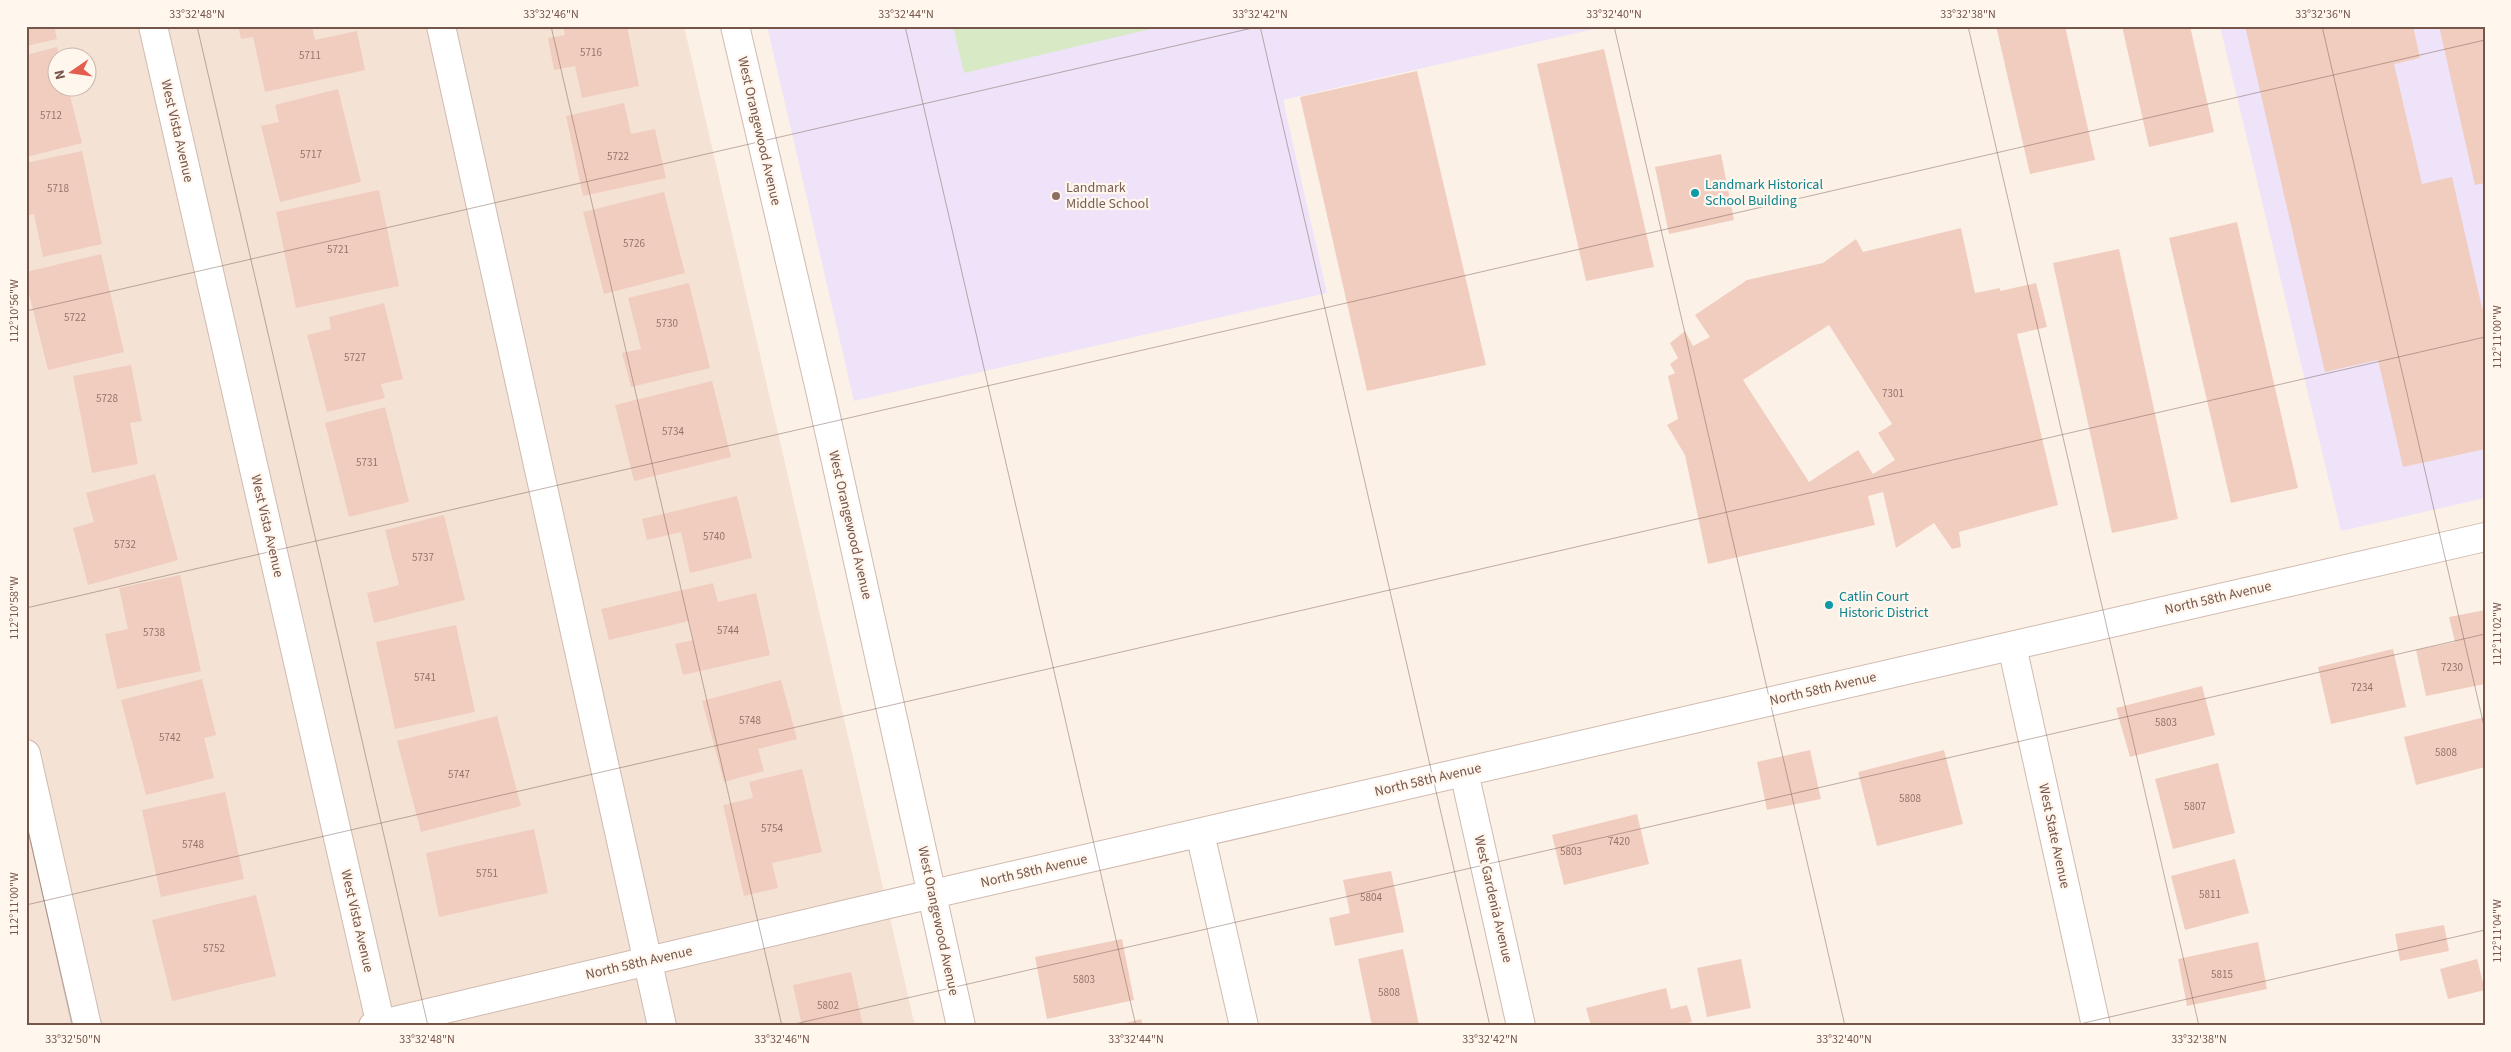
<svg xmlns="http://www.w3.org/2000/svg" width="2511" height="1052" font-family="'Source Sans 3',sans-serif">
<rect width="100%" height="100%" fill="#fcf1e7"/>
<path fill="#f4e2d5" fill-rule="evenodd" d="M26 26H684L915 1026H26ZM58 58H88V88H58Z"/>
<path fill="#eee3f9" d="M767 26H1607L1283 100 1327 293 854 401Z
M2220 26H2485V498L2341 531Z"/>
<path fill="#d8eac5" d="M953 26H1163L964 73Z"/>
<path fill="#f1cdbf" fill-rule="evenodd" d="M26 26H54L57 39 26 46Z
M238 26H312L315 40 357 31 365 70 265 92 253 37 241 39Z
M563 26H627L639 86 582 98 575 66 554 70 548 38 565 35Z
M1996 26H2065L2095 160 2030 174Z
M2122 26H2190L2214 132 2149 147Z
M2245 26H2413L2420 58 2394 64 2422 184 2452 177 2482 308 2485 307V449L2403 467 2378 360 2325 372Z
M2439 26H2485V183L2475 185Z
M57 47 60 58H58V88H68L82 143 26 157V55Z
M1604 49 1654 267 1586 281 1537 64Z
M1417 71 1486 365 1367 391 1300 97Z
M338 89 361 182 280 202 261 126 279 122 275 105Z
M624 103 631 134 655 129 666 178 583 196 566 116Z
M82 151 102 244 43 257 34 214 26 216V163Z
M1721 154 1734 220 1669 234 1655 167Z
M379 190 399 286 296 308 276 212Z
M664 192 685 273 604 294 583 212Z
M2237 222 2298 488 2231 503 2169 238Z
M1961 228 1975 293 2000 288V291L2036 283 2047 327 2017 334 2058 505 1959 532 1961 547 1952 549 1934 523 1896 548 1883 492 1868 496 1875 525 1708 564 1685 455 1667 425 1678 419 1668 376 1675 373 1670 364 1678 358 1670 343 1685 331 1693 346 1710 337 1695 315 1747 280 1823 263 1856 239 1863 252ZM1829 325 1892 424 1878 433 1895 460 1873 474 1858 450 1809 482 1743 380Z
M2119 249 2178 519 2112 533 2053 263Z
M101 254 124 352 48 370 26 282V272Z
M689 283 710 368 631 387 622 353 641 349 628 298Z
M384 303 403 379 381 384 385 398 327 412 307 335 331 329 329 317Z
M131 365 142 421 130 423 138 464 92 473 73 376Z
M712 381 731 457 634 481 615 405Z
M385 407 409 502 349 517 325 423Z
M155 474 178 560 88 585 73 528 94 522 86 493Z
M737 496 752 558 690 573 681 532 647 540 642 519Z
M444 515 465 600 374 623 367 593 399 585 385 530Z
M180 575 201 671 117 689 105 634 128 629 119 588Z
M713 583 718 602 756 593 770 655 683 675 675 644 693 640 689 621 609 640 601 609Z
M2485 610V684L2426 696 2416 650 2455 642 2449 617Z
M456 625 475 712 395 729 376 642Z
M2393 649 2406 707 2331 724 2318 667Z
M202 679 216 735 204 738 214 778 146 795 121 700Z
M781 680 797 739 758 749 764 771 724 782 702 701Z
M2202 686 2215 735 2130 757 2116 708Z
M497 716 521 806 421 832 397 741Z
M2485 717V767L2416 785 2404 737Z
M1810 750 1821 799 1767 810 1757 762Z
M1944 750 1963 824 1877 846 1858 772Z
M2218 763 2235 833 2173 849 2155 779Z
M802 769 822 852 772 863 778 888 744 896 723 805 753 798 749 782Z
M225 792 244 879 161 897 142 810Z
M1637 814 1649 864 1564 885 1552 835Z
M534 829 548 893 439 917 426 853Z
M2235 859 2249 913 2185 930 2171 876Z
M1391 871 1404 932 1335 946 1329 918 1350 913 1343 880Z
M256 895 276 976 172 1001 152 920Z
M2444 925 2449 951 2400 961 2395 934Z
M1122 939 1134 1000 1047 1019 1035 957Z
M2258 942 2267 989 2187 1006 2178 959Z
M1403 949 1419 1025 1372 1026 1358 959Z
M1741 959 1751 1008 1707 1017 1697 968Z
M2477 959 2485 990 2448 999 2440 969Z
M851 972 863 1026H802L793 985Z
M1666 988 1671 1009 1687 1005 1692 1022 1676 1026H1591L1586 1008Z
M1141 1019 1143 1026H1118V1025Z"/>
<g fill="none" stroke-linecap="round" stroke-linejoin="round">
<g stroke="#d0baaf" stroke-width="30">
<path id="minor" d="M153 26 381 1026
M441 26 662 1026
M735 26 821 394 961 1026
M2012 646 2096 1026
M26 754 87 1026
M1464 772 1521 1026
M1200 833 1244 1026
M373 1026 885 905 2485 537"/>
</g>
<use href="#minor" stroke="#fff" stroke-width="28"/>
</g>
<path fill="none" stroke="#76564b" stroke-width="1" stroke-opacity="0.45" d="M197 26 428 1026M551 26 782 1026M905 26 1136 1026M1260 26 1490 1026M1614 26 1845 1026M1968 26 2199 1026M2322 26 2485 730M26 311 1261 26M26 608 2485 40M26 822 73 1026M26 905 2485 337M786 1026 2485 634M2071 1026 2485 930"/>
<g fill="#0f9aa8" stroke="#fff6ed" stroke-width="2">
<circle cx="1695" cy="193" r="5"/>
<circle cx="1829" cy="605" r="5"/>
</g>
<circle fill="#8d6e63" stroke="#fff6ed" stroke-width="2" cx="1056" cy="196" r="5"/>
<g text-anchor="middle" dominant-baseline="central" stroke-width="4.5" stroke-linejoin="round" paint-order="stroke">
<g font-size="11" fill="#957468">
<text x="591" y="52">5716</text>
<text x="310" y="55">5711</text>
<text x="51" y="115">5712</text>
<text x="311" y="154">5717</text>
<text x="618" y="156">5722</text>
<text x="58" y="188">5718</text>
<text x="634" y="243">5726</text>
<text x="338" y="249">5721</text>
<text x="75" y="317">5722</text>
<text x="667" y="323">5730</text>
<text x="355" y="357">5727</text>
<text x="1893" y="393">7301</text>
<text x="107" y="398">5728</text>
<text x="673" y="431">5734</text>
<text x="367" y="462">5731</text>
<text x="714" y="536">5740</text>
<text x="125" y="544">5732</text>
<text x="423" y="557">5737</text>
<text x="728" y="630">5744</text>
<text x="154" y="632">5738</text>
<text x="2452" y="667">7230</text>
<text x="425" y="677">5741</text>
<text x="2362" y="687">7234</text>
<text x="750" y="720">5748</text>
<text x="2166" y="722">5803</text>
<text x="170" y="737">5742</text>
<text x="2446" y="752">5808</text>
<text x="459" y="774">5747</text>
<text x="1910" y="798">5808</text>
<text x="2195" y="806">5807</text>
<text x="772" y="828">5754</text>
<text x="1619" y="841">7420</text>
<text x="193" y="844">5748</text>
<text x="1571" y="851">5803</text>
<text x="487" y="873">5751</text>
<text x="2210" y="894">5811</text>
<text x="1371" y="897">5804</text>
<text x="214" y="948">5752</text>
<text x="2222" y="974">5815</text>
<text x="1084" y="979">5803</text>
<text x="1389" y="992">5808</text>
<text x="828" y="1005">5802</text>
</g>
<g font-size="14" fill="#76564b" stroke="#fff6ed">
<text transform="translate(177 131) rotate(77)">West Vista Avenue</text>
<text transform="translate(759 131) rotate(77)">West Orangewood Avenue</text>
<text transform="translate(850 525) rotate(77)">West Orangewood Avenue</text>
<text transform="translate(267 526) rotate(77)">West Vista Avenue</text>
<text transform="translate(2218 598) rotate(-13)">North 58th Avenue</text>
<text transform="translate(1823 689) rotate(-13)">North 58th Avenue</text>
<text transform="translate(1428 780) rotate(-13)">North 58th Avenue</text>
<text transform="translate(2054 836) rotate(78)">West State Avenue</text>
<text transform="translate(1034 871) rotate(-13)">North 58th Avenue</text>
<text transform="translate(1493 899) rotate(77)">West Gardenia Avenue</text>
<text transform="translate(357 921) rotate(77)">West Vista Avenue</text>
<text transform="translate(938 921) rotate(78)">West Orangewood Avenue</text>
<text transform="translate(639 963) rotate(-13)">North 58th Avenue</text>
</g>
<g font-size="14" fill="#0d838f" stroke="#fff6ed" text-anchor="start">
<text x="1705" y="185">Landmark Historical<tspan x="1705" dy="16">School Building</tspan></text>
<text x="1839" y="597">Catlin Court<tspan x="1839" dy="16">Historic District</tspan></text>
</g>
<g font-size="14" fill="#785e54" stroke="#fff6ed" text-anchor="start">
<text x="1066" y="188">Landmark<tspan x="1066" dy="16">Middle School</tspan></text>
</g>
</g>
<rect width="2511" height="1052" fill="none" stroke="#fff6ed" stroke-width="55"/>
<g transform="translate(72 72) rotate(257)"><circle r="24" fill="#fff6ed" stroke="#c8b6ac"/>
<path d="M0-4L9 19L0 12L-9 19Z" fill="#e45e4e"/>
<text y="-8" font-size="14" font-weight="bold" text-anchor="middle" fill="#76564b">N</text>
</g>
<rect x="28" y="28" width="2456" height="996" fill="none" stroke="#76564b" stroke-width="2"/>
<g font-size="12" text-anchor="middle" fill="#76564b">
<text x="197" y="18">33°32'48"N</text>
<text x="551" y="18">33°32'46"N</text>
<text x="906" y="18">33°32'44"N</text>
<text x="1260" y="18">33°32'42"N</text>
<text x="1614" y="18">33°32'40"N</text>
<text x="1968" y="18">33°32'38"N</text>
<text x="2323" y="18">33°32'36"N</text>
<text transform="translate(14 311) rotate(-90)" y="4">112°10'56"W</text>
<text transform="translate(2497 337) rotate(-90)" y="4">112°11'00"W</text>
<text transform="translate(14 608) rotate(-90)" y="4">112°10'58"W</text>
<text transform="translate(2497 634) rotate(-90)" y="4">112°11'02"W</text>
<text transform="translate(14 904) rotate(-90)" y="4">112°11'00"W</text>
<text transform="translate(2497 931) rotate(-90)" y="4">112°11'04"W</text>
<text x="73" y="1043">33°32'50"N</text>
<text x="427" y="1043">33°32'48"N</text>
<text x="782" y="1043">33°32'46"N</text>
<text x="1136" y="1043">33°32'44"N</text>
<text x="1490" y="1043">33°32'42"N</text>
<text x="1844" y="1043">33°32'40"N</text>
<text x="2199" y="1043">33°32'38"N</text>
</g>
</svg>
